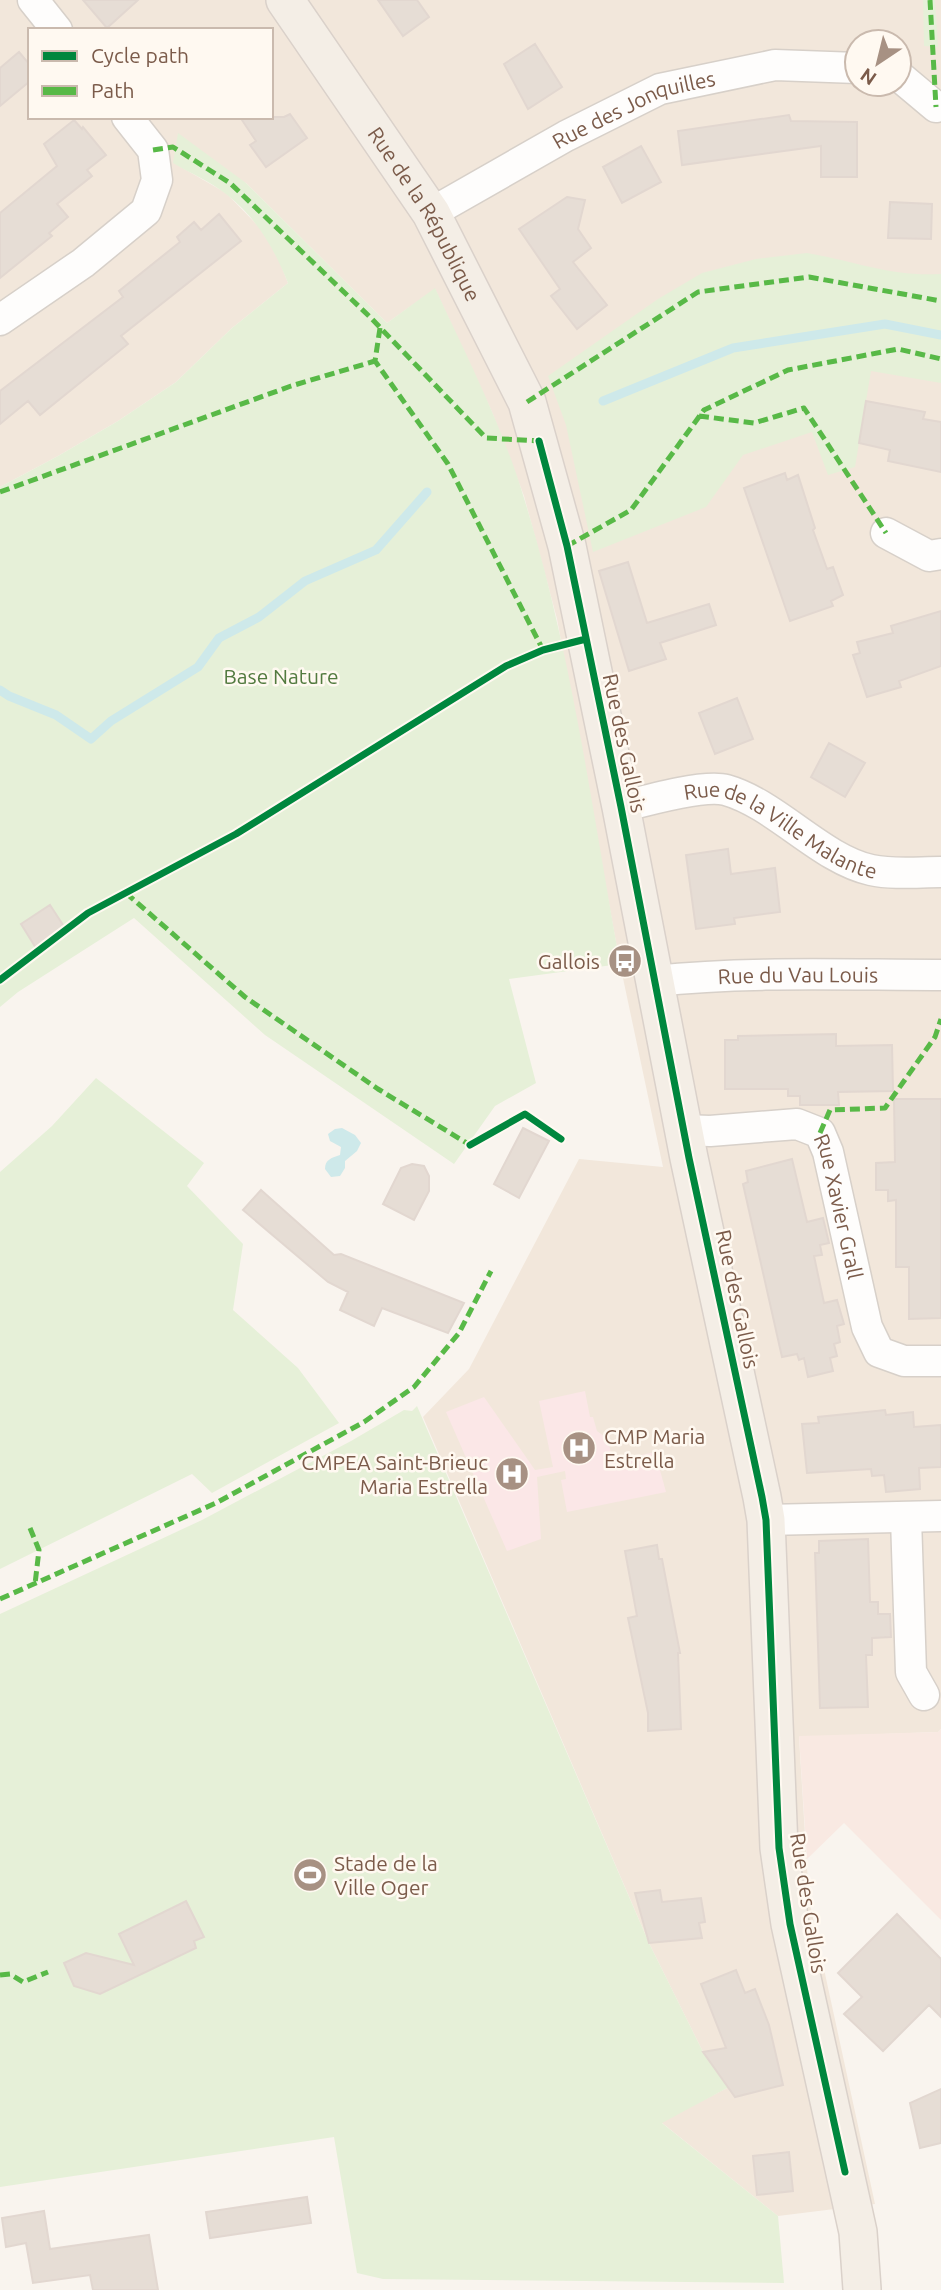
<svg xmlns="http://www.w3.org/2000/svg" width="941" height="2290" font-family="Ubuntu,sans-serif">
<rect width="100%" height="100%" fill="#f9f4ee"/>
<path fill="#f2e7db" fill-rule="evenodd" d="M0 0H941V1729L938 1732 799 1737 809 1900 875 2204 778 2216 661 2122 729 2087 703 2052 649 1943 423 1417 469 1369 579 1159 663 1167 620 964 557 619 524 496 492 412 435 289 387 323 246 183 174 163 226 193 263 231 279 260 288 283 232 328 176 382 118 421 58 456 0 487ZM30 30H271V117H30ZM857 42H899V84H857Z"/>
<path fill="#f9e9e2" d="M941 1729V1920L844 1823 807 1859 799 1736 938 1732Z"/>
<path fill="#fbe7e7" d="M585 1391 590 1417H593L597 1431 608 1439 611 1454 619 1460 655 1452 666 1492 567 1512 561 1480 566 1479 565 1471 537 1477 541 1539 507 1551 446 1412 484 1397 535 1470 553 1467 539 1401Z"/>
<path fill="#e6f0d8" d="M923 0H935L938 47 924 46Z
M178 133 246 183 387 323 435 288C467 357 502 425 524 498 571 649 592 809 620 964L509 979 536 1083 495 1106 454 1164 265 1035 134 918 18 992 0 1007V487L58 456 118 421 176 382 232 328 288 283C274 248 256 217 226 194 211 182 190 173 173 163Z
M807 253C854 261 892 277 941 274V383L871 371 855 467 828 475 812 432 743 455 706 507 593 552 566 425 548 376 658 299 702 273 756 259Z
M96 1078 204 1163 187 1186 243 1244 233 1310 298 1368 339 1423 212 1493 192 1474 0 1569V1172L52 1126Z
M417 1406 649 1943 703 2052 729 2087 662 2123 778 2216 784 2283 383 2279 357 2273 334 2137 0 2187V1614L202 1520 351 1441 404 1410 412 1411Z"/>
<path fill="#cee9ea" d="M342 1128 355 1135 361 1143 357 1151 345 1161V1168L340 1176 331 1177 325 1169C325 1159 332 1158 340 1155L341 1147 330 1141 328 1134 335 1129Z"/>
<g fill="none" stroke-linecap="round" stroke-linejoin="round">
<path stroke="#cee9ea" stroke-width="9" d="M603 401 733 348 885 324 941 335
M0 690 9 696 56 715 91 739 111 721 198 667 219 638 259 617 305 581 376 550 427 492"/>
</g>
<path fill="#e6ddd5" stroke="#e2d7d0" stroke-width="2" d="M83 0H138L107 28Z
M378 0H417L429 17 403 36Z
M535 44 562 87 528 109 504 64Z
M19 52 30 65V81L0 106V68Z
M290 114 307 138 266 167 250 145 256 141 240 117H284Z
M789 115 791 121 857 122V177H821V146L682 165 678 131Z
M74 120 82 129 83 127 106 155 87 170 92 176 57 204 68 217 49 233 52 236 0 278V213L57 166 44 144Z
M641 146 661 182 622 203 603 167Z
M567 197 585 200 578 229 591 248 573 262 607 305 577 329 551 296 560 289 519 229Z
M890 202 932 204 931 239 888 238Z
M219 214 241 241 121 336 128 344 40 415 28 401 0 424V391L123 297 119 291 180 242 177 237 194 222 201 230Z
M866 401 925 412 923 419 941 422V472L888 461 890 450 859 443Z
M785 473 787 480 798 475 815 528 813 530 827 569 833 567 843 595 831 601 833 606 790 621 744 488Z
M628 562 647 623 709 604 716 625 660 643 666 659 629 671 599 571Z
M941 611V666L899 681 901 687 867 697 853 655 860 653 857 642 893 633 891 626Z
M737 698 753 739 715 754 699 713Z
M829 743 865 763 845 797 811 777Z
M728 849 731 874 775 868 780 912 734 918 735 924 696 929 686 855Z
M50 905 65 928 36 948 21 924Z
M836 1034V1046L892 1045 893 1091 838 1092 839 1105H800V1096H788V1089H725V1040H738V1036Z
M894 1099H941V1318L909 1319V1267H896V1200L888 1201V1190H876V1163L895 1162Z
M523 1128 549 1141 519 1198 494 1184Z
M792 1159 807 1222 823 1218 829 1243 820 1245 822 1255 814 1256 824 1303 837 1300 844 1324 837 1326 840 1342 834 1344 837 1356 830 1358 833 1371 808 1377 804 1358 799 1360 797 1354 782 1357 743 1184 748 1182 746 1171Z
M412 1164 424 1166 429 1176V1191L414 1220 383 1204 401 1168Z
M261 1190 334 1255 341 1254 464 1303 448 1333 382 1308 374 1326 340 1310 348 1292 328 1282 243 1210Z
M885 1410 886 1415 913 1412 914 1427 941 1425V1467L919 1468 920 1489 886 1492 884 1475 872 1476 871 1469 807 1473 802 1424 819 1423 818 1417Z
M868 1539 870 1602H878V1614H890L891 1637 872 1638V1655H866L868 1707 820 1708 815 1553H819V1541Z
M657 1545 659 1559H662L680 1653H678L681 1729 648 1731V1713L628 1618 637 1616 625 1551Z
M660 1890 662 1902 701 1898 705 1922 699 1923 702 1938 649 1943 635 1893Z
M186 1901 204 1937 194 1941 196 1948 100 1994 74 1986 64 1963 86 1953 134 1965 119 1934Z
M897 1914 941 1959V2017L929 2005 883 2051 844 2014 862 1997 838 1973Z
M736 1970 745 1993 755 1989 769 2025 783 2085 735 2097 703 2052 726 2048 701 1984Z
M941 2089V2143L920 2148 910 2103Z
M789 2152 793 2191 757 2195 753 2156Z
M307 2197 311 2223 210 2238 206 2212Z
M44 2211 50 2249 149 2235 158 2290H93L90 2275 33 2283 26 2243 6 2247 2 2218Z"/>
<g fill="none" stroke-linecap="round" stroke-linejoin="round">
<g stroke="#d7d0c9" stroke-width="33">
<g id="minor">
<path d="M33 0 57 30"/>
<path d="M899 76 936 107"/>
<path id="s1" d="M431 213 566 136 660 89 775 65 857 68"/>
<path d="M0 320 83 263 146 211 157 180 153 150 127 117"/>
<path d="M886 533 929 556 941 554"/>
<path id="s2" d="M621 807C644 801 704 784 726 790 776 804 821 859 871 870 894 875 918 872 941 872"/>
<path id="s3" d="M654 981C749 971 846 975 941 975"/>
<path id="s4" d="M683 1130 710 1131 797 1124 820 1133 828 1152 867 1327 879 1352 904 1361H941"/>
<path d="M906 1518 911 1672 924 1695"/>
<path d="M766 1520 941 1516"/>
</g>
</g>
<g stroke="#dad1ca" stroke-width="40">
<g id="major">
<path id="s5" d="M285 0 431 213 527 402 567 546 621 807 689 1158 762 1497 766 1520 779 1848 790 1924 858 2232 862 2289"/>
</g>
</g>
<use href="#minor" stroke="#fefdfc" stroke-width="30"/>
<use href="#major" stroke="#f4eee6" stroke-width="37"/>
<path stroke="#58b947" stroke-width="5" stroke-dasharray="10 5" stroke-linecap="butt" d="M930 0 936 107
M153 150 173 147 230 183 370 317 486 438 539 441
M380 328 375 361 448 464 543 650
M527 402 698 292 809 277 941 301
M699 416 754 423 804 408 886 533
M0 492 291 386 375 361
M567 546 631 510 704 410 788 370 898 349 941 359
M126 893 245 997 378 1089 470 1145 476 1142
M820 1133 830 1110 885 1108 935 1037 941 1019
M30 1528 39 1550 35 1584
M0 1599 216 1503 364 1422 414 1387 459 1333 491 1271
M0 1975 10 1974 23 1982 48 1972"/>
<g stroke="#fff9f1" stroke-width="11">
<path id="cycleway" d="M539 441 567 546 621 807 689 1158 762 1497 766 1520 779 1848 790 1924 845 2172
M0 980 88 913 236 834 506 666 543 650 586 639
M470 1145 525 1114 561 1139"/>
</g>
<use href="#cycleway" stroke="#00873e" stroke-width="7"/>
</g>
<defs>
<g id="bus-disc" transform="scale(1.75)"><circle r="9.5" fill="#a79183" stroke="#fff9f1"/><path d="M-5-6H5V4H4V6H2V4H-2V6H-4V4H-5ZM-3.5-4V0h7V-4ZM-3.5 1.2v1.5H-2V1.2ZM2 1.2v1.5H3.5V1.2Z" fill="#fff"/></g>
<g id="hospital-disc" transform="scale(1.75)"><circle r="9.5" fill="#a79183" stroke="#fff9f1"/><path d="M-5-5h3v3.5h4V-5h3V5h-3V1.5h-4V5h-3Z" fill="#fff"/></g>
<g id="stadium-disc" transform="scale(1.75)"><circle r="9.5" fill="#a79183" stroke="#fff9f1"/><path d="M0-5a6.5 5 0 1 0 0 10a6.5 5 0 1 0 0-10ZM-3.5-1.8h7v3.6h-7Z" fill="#fff"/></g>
</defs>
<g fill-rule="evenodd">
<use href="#bus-disc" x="625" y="961"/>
<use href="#hospital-disc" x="579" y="1448"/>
<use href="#hospital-disc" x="512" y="1474"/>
<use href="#stadium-disc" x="310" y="1875"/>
</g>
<g text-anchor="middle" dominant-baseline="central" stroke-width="5" stroke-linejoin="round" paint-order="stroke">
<g font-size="21" fill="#7b5b4a" stroke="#fff9f1">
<text stroke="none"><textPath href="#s1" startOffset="229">Rue des Jonquilles</textPath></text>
<text stroke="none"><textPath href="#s5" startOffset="256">Rue de la République</textPath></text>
<text transform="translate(625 743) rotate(78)">Rue des Gallois</text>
<text stroke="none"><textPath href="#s2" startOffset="172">Rue de la Ville Malante</textPath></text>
<text stroke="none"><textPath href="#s3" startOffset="144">Rue du Vau Louis</textPath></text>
<text stroke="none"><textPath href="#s4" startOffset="215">Rue Xavier Grall</textPath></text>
<text transform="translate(738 1299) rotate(78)">Rue des Gallois</text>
<text transform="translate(809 1903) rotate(81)">Rue des Gallois</text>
</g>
<g font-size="21" fill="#527a3f" stroke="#fff9f1">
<text x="281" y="676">Base Nature</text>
</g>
<g font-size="21" fill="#7b5b4a" stroke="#fff9f1" text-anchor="end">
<text x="600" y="961">Gallois</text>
<text x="604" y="1436" text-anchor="start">CMP Maria<tspan x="604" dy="24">Estrella</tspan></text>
<text x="488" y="1462">CMPEA Saint-Brieuc<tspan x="488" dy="24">Maria Estrella</tspan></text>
<text x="334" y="1863" text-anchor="start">Stade de la<tspan x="334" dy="24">Ville Oger</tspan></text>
</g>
</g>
<rect x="28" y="28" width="245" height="91" fill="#fff9f1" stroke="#cabaae" stroke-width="2"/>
<rect x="42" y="51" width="35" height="10" fill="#00873e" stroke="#cabaae" stroke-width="2"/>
<text x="91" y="63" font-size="21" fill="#7b5b4a">Cycle path</text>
<rect x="42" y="86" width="35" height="10" fill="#58b947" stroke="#cabaae" stroke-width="2"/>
<text x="91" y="98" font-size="21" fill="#7b5b4a">Path</text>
<g transform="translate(878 63) rotate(215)"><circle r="33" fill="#fff9f1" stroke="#cabaae" stroke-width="2"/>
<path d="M0-5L12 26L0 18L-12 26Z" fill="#a79183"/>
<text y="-10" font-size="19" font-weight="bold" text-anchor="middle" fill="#7b5b4a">N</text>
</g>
</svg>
